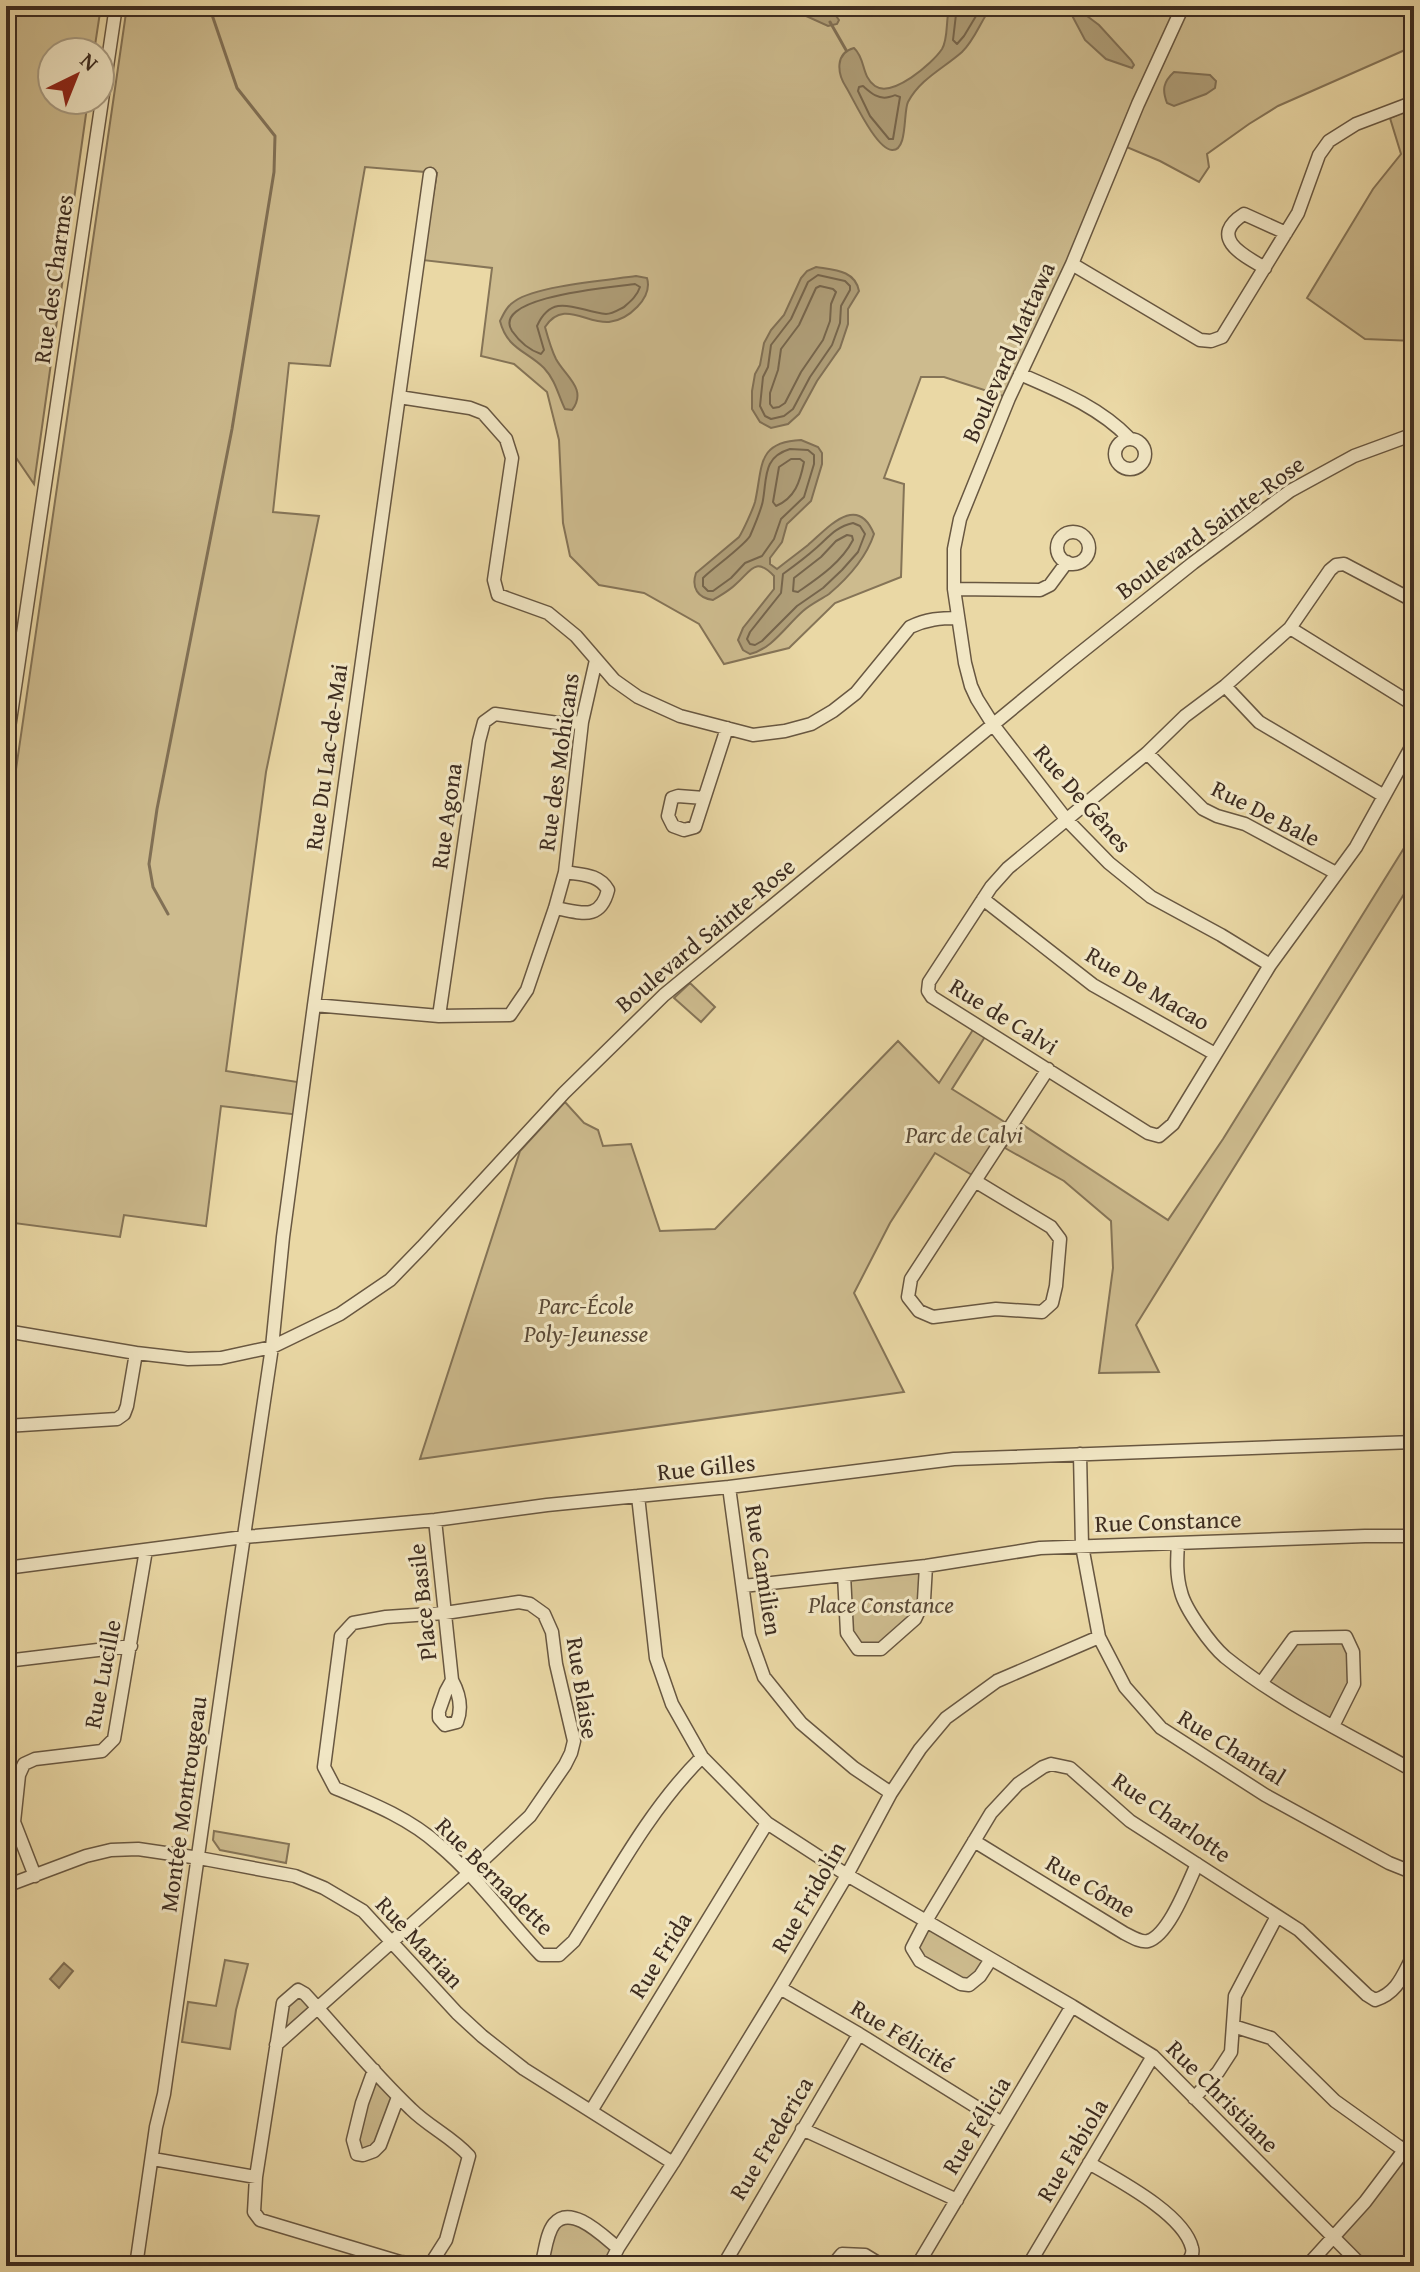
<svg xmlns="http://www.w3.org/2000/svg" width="1420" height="2272" font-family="'Gentium Book Plus',serif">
<rect width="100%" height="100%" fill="#ead8a5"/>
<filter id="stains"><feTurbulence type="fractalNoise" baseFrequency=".0025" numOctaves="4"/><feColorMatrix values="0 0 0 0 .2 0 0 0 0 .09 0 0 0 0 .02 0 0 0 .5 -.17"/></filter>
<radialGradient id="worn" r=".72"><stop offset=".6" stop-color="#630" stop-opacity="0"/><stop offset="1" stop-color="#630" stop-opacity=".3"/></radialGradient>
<path fill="#cdbb8e" stroke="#857457" stroke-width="2" d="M6 6H101L94 52H52V100H88L34 484 6 443Z
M127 6H1414V46L1278 106 1249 124 1207 154 1209 167 1199 182 1160 161 1122 145 1009 398 944 377H921L884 478 904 484 901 577 835 603 789 648 724 664 699 624 644 593 599 585 570 556 563 523 559 440 547 392 514 364 481 356 492 268 422 260 437 173 365 167 330 366 289 363 273 512 319 516 266 772 226 1071 304 1083 300 1115 221 1106 206 1226 124 1215 120 1237 7 1222 6 1225V838Z
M1414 108V341L1365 339 1307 298 1373 189 1401 154 1390 118Z
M1414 832V878L1136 1325 1159 1372 1099 1373 1113 1268 1111 1221 1064 1181 1005 1148 1020 1123 1168 1220 1223 1139Z
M690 983 715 1007 701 1022 674 998Z
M976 1025 988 1032 952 1089 1011 1126 977 1178 935 1153 890 1223 854 1293 904 1392 420 1459 520 1151 565 1102 584 1123 598 1130 603 1146 631 1144 660 1231 715 1229 898 1041 939 1083Z
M926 1566 924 1600 881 1649H858L847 1633 844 1575Z
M1346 1637 1354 1684 1333 1726 1262 1682 1294 1638Z
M214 1831 289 1844 286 1863 220 1850 213 1840Z
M926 1921 991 1959 961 1984 912 1948Z
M225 1960 248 1964 236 2010 230 2049 182 2042 188 2002 216 2006Z
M298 1990 318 2007 276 2045 283 2003Z
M374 2070 398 2097 380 2145 357 2154 362 2103Z
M1414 2137V2266H1362L1332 2236Z
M572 2216 618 2248 609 2266H541L552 2226Z"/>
<path fill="#af9e78" stroke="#817055" stroke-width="2" d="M745 6H829L839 20 837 24 828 26 804 15Z
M950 6H992C981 20 975 40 962 52 944 68 920 79 908 102 903 112 908 151 892 150 876 149 854 100 846 87 837 73 835 53 854 48 866 59 861 76 875 86 892 98 932 64 942 49 949 37 945 19 950 6Z
M1067 6H1085L1087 16 1099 25 1131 60 1134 65 1132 68 1106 59 1085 40Z
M1174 72 1210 75 1216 81 1215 88 1206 94 1174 106 1167 103C1162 90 1163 82 1174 72Z
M816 267C834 270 855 270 859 291L848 309V324L840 348 817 381 799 414 788 424 771 428 760 422 752 409V391L755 374 760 365 764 343 771 330 784 315 801 278 807 271Z
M636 276 647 278C653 298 628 320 609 322 586 324 563 299 545 327 548 338 551 349 556 359 565 376 588 389 572 410L565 409C558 395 556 381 544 368 527 351 507 349 500 321 504 313 507 306 515 301 536 286 608 280 636 276Z
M801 440 818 447 822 453V464L811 501 787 524 782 542 770 558V564L777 569C787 561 798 553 808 545 827 529 857 492 874 534 866 558 848 578 829 594 820 600 811 604 803 611 786 626 772 649 750 654L743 650 738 640 743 628 774 589V576C755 556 751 571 736 584 729 591 721 595 713 600 698 598 691 588 696 573L739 537C743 531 753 509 755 502 763 467 756 442 801 440Z
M64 1963 73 1971 59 1988 50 1979Z"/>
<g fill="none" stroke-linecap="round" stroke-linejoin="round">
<path stroke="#76654c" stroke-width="2" d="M957 6 953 40 957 44 964 36 982 6
M863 86C870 92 878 100 889 97 899 95 891 94 900 97L893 139H889L870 116 858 91 859 87Z
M818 275 845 281 850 286V290L841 306 840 323 832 345 810 377 793 409 784 416 771 419 765 416 760 406 763 377 768 367 771 345 791 319 808 282Z
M635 284 640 287C637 296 631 301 624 307 618 310 613 314 606 314 579 312 553 290 537 326L544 350 541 354C529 350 519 341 512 331 490 296 616 287 635 284Z
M820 286 833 289 836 292 831 304 830 321 823 340 801 372 785 403 779 407 773 408 770 404V393L778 370 781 349 799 325 816 288Z
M790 449 808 450 814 455V464L804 497 781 519 774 539 762 556 745 563 731 578 713 591H708L703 586V578C713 568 744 546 750 536 753 529 762 507 763 500 767 477 763 457 790 449Z
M791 459H800L804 462C800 482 795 498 776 506L773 502 779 467Z
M853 523 860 526 865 534 858 552 842 570 823 588 797 606 762 641 755 645 750 644 747 639 750 632 781 593 783 574C794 566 805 558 815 549 828 538 835 527 853 523Z
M847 535 852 536 853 540C841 563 818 578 798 592L793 591 794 578 821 557 836 541Z"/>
<path stroke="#817055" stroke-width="3" d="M830 22 846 50
M168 914 153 887 149 864 157 809 232 429 274 172 275 136 237 88 209 6"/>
<g stroke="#685741" stroke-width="15">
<path id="minor" d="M1183 6 1138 104 1072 264 1009 398 960 519 954 549V589L965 663 971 686 977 699 994 726 1066 819 1109 863 1151 897 1221 935 1270 965
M1072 264 1200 340 1211 341 1222 337 1298 213 1319 155 1329 141 1356 124 1414 102
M1265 268C1242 255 1208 237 1244 214L1286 233
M1020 374C1059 391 1099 407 1129 438
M399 397 470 408 483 413 506 439 512 458 494 580 498 595 548 613 576 636 614 680 638 697 680 716 753 735 785 731 811 724 833 711 856 693 910 627C927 619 940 618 958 618
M1115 454a15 15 0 1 1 30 0a15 15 0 1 1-30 0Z
M1057 548a16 16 0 1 1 32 0a16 16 0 1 1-32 0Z
M954 589 1040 590 1050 585 1067 562
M1414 601 1344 564 1336 565 1330 570 1290 628 1225 686 1185 716 1147 753 1008 868 991 887 929 982 928 991 932 997 1148 1133 1159 1136 1173 1124 1270 965 1356 847 1414 742
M1290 628 1414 705
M1225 686 1259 722 1384 796
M6 748 116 6
M1147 753 1203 809 1217 816 1245 824 1336 873
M704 798 678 796 672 798 668 816 673 826 684 830 695 827 727 728
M983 899 1093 985 1215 1054
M555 908C580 912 600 922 608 890 599 874 582 875 565 872
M314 1005 439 1016 510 1015 527 990 555 908 565 872 582 722 596 660
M439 1016 479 741 484 722 495 714 558 723 582 722
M975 1181 1051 1227 1060 1239 1056 1286 1052 1303 1042 1312 996 1309 933 1317 919 1311 908 1297 911 1279 1048 1069
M6 1331 136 1353 188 1359 221 1358 272 1347 340 1314 390 1280 422 1247 564 1093 664 995 1069 662 1193 563 1290 491 1354 456 1414 434
M6 1426 117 1419 124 1414 127 1406 136 1353
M1080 1454 1082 1546 1099 1637 1125 1687 1161 1728 1265 1795 1389 1863 1414 1873
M729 1487 749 1635 764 1677 801 1723 854 1768 891 1793
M638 1496 656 1658 672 1704 702 1757 767 1823 847 1875 1072 2006 1153 2056 1362 2266
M435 1520 452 1680C459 1693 463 1707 457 1722L445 1725 439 1718V1711L446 1691 452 1680
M1178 1543C1177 1559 1176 1575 1181 1592 1185 1609 1211 1645 1225 1657 1282 1703 1350 1735 1414 1771
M6 1568 244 1537 435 1520 547 1505 729 1487 954 1459 1414 1442
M844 1575 847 1633 858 1649H881L915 1619 924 1600 926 1566
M743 1586 926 1566 1040 1548 1365 1536H1414
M6 1661 131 1646
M1262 1682 1294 1638 1346 1637 1353 1652 1354 1684 1333 1726
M974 1841 1124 1933C1130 1936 1141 1943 1148 1941 1169 1935 1188 1883 1197 1864
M35 1876 14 1822 19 1775 24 1764 35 1759 102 1751 114 1739 146 1550
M6 1886 86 1856 111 1850 138 1849 199 1858 295 1876 324 1888 363 1911 457 2013 482 2036 524 2069 673 2163
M991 1959 980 1976 969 1985 961 1984 920 1961 912 1948 926 1921 991 1813 1018 1784 1043 1767 1051 1764 1070 1768 1130 1821 1299 1930 1367 1995 1375 2000C1398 1993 1403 1974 1414 1954
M780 1988 859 2034 1002 2123
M298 1990 305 1994C340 2032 373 2073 411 2109 429 2127 452 2137 469 2156L446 2240 432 2262 419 2264 400 2262 260 2220 254 2212 256 2177 283 2003Z
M1233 2026 1271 2038 1335 2101 1405 2151
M276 2045 468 1874 530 1816 565 1765 571 1753 574 1741 556 1664 552 1632 544 1614 530 1604 519 1602 445 1613 386 1617 353 1623 341 1636 324 1767 335 1788C371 1803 409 1818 439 1845 477 1877 507 1919 541 1955H559L574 1941C614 1877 649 1810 702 1757
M374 2070 362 2103 353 2140 357 2154 363 2155 374 2151 380 2145 398 2097
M1194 2098 1218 2072 1231 2052 1235 1996 1277 1916
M591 2111 767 1823
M802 2129 957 2200
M153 2159 256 2177
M1089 2163C1118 2180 1184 2214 1192 2248 1194 2255 1189 2260 1185 2266
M136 2266 156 2127 164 2094 233 1610 272 1347 283 1237 314 1005 430 174
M541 2266C545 2254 546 2234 554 2224 571 2203 604 2237 618 2248
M609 2266 618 2248 673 2163 780 1988 847 1875 891 1793 920 1749 946 1718 997 1681 1099 1637
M723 2266 859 2034
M832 2266 842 2254 865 2255 883 2266
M917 2266 1072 2006
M1028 2266 1153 2056
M1307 2266 1365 2202 1414 2137"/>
</g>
<use href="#minor" stroke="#f1e6c4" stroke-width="12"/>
</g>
<g text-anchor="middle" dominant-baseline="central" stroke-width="6" stroke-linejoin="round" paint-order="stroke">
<g font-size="24" fill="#3d2c20" stroke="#f1e6c4">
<text transform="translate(53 279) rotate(-82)">Rue des Charmes</text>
<text transform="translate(1008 352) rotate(-66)">Boulevard Mattawa</text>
<text transform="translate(1210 527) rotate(-36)">Boulevard Sainte-Rose</text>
<text transform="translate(326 757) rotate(-82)">Rue Du Lac-de-Mai</text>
<text transform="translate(558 762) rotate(-82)">Rue des Mohicans</text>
<text transform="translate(1083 798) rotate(49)">Rue De Gênes</text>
<text transform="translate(1266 813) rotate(27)">Rue De Bale</text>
<text transform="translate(446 816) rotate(-82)">Rue Agona</text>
<text transform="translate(705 935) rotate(-40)">Boulevard Sainte-Rose</text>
<text transform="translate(1148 988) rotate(31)">Rue De Macao</text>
<text transform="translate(1004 1016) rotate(32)">Rue de Calvi</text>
<text transform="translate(706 1467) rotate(-6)">Rue Gilles</text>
<text transform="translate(1168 1521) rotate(-2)">Rue Constance</text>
<text transform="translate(764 1570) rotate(81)">Rue Camilien</text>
<text transform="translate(422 1602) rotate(-96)">Place Basile</text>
<text transform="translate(102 1674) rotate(-79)">Rue Lucille</text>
<text transform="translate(583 1688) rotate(81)">Rue Blaise</text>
<text transform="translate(1232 1747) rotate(32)">Rue Chantal</text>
<text transform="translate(183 1804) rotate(-82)">Montée Montrougeau</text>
<text transform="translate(1172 1817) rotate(35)">Rue Charlotte</text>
<text transform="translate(495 1876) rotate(45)">Rue Bernadette</text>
<text transform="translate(1091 1886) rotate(31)">Rue Côme</text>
<text transform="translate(808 1897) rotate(-60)">Rue Fridolin</text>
<text transform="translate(420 1942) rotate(47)">Rue Marian</text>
<text transform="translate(660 1955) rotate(-58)">Rue Frida</text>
<text transform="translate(903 2036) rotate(32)">Rue Félicité</text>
<text transform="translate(1223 2096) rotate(45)">Rue Christiane</text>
<text transform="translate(976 2125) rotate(-59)">Rue Félicia</text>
<text transform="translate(771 2138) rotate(-59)">Rue Frederica</text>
<text transform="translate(1072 2150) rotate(-59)">Rue Fabiola</text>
</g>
<g font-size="24" font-style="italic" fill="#5a4936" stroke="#f1e6c4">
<text x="964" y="1134">Parc de Calvi</text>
<text x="586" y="1305">Parc-École<tspan x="586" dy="28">Poly-Jeunesse</tspan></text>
<text x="881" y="1604">Place Constance</text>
</g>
</g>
<rect width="1420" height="2272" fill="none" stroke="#ead8a5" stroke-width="32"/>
<rect x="8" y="8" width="1404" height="2256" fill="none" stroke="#3d2c20" stroke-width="4"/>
<rect x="16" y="16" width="1388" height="2240" fill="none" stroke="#3d2c20" stroke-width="2"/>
<g transform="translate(76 76) rotate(43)"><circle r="38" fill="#f1e6c4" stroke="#a99c82" stroke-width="2"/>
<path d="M0-6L14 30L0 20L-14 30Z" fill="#8f2418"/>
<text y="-12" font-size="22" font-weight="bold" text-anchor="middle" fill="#3d2c20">N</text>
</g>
<rect width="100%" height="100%" filter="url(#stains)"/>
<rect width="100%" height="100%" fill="url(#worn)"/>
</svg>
